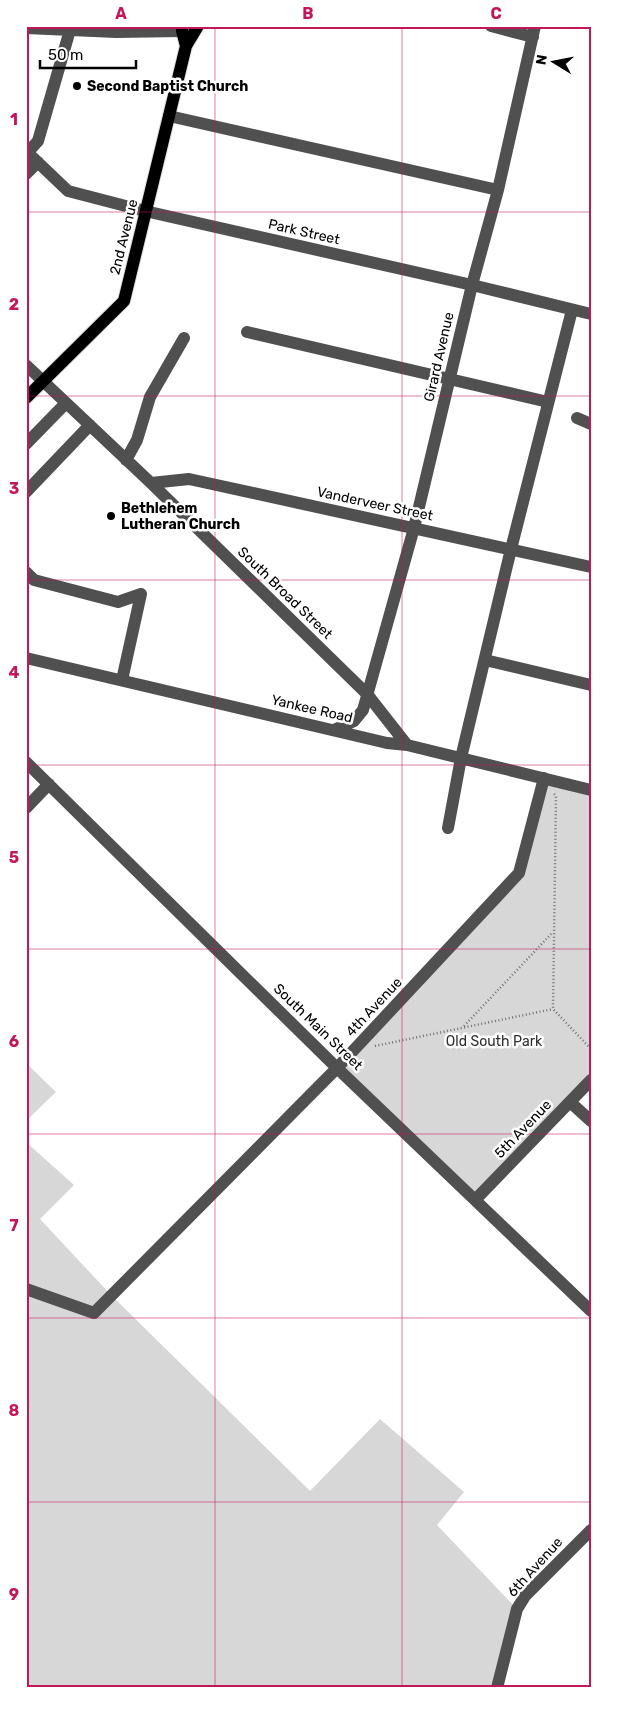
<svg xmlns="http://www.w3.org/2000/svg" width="617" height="1714" font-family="Rubik,sans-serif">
<rect width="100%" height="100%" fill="#fff"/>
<path fill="#d7d7d7" d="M544 778 591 790V1080L476 1199 337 1068 519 873Z
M26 1063 56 1092 26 1121Z
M26 1142 74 1185 40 1219 111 1295 310 1491 380 1419 464 1492 437 1525 517 1609 497 1688H26Z"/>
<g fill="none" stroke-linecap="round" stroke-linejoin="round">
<g stroke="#dbdbdb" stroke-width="14">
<path id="major" d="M183 26 182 31 186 46
M26 398 124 301 186 46 198 26"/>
</g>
<path stroke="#727272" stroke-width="2.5" stroke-dasharray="1 2.5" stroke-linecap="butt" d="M554 794 556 796 553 1009 591 1049
M464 1026 553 932
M375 1046 553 1009"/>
<path stroke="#505050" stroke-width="12" d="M491 26 533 37
M26 28 116 32 182 31
M169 116 498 190
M26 151 68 191 145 211 472 285 591 314
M28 152 38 141 70 30
M26 174 38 162
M247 332 548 402
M26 365 151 483 367 694 407 745
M577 418 591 424
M26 444 66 403
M126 460 137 440 150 397 184 338
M151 483 189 479 591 567
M26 492 90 425
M26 572 34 580 118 602 141 594
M26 658 387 743 407 745 591 790
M485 660 591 685
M122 680 141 594
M334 730 354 721 363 710 414 528 472 285 498 190 535 26
M26 762 337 1068 591 1311
M26 808 49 784
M448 828 461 758 511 549 572 310
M570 1102 591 1121
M476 1199 591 1080
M26 1289 94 1313 337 1068 519 873 544 778
M497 1688 517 1609 525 1596 591 1530"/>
<use href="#major" stroke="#000" stroke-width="12"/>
</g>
<path fill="none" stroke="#c2185b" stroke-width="1" stroke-opacity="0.55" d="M215 26V1688M402 26V1688M26 212H591M26 396H591M26 580H591M26 765H591M26 949H591M26 1134H591M26 1318H591M26 1502H591"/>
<g fill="#000" stroke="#fff" stroke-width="2">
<circle cx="77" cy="86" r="5"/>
<circle cx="111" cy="516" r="5"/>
</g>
<g text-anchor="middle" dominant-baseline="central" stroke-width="5" stroke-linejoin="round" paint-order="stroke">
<g font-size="14" font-weight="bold" fill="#000" stroke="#fff" text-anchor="start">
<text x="87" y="86">Second Baptist Church</text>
<text x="121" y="508">Bethlehem<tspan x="121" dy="16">Lutheran Church</tspan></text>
</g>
<g font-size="14" fill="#000" stroke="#fff">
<text transform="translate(304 232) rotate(13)">Park Street</text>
<text transform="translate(124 237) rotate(-76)">2nd Avenue</text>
<text transform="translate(439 357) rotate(-77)">Girard Avenue</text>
<text transform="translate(375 504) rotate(12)">Vanderveer Street</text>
<text transform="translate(285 593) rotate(44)">South Broad Street</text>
<text transform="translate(312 709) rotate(13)">Yankee Road</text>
<text transform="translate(374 1007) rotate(-47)">4th Avenue</text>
<text transform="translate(318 1027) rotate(44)">South Main Street</text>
<text transform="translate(523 1129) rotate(-46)">5th Avenue</text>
<text transform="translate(535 1567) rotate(-48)">6th Avenue</text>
</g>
<g font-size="14" fill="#2e2e2e" stroke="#fff">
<text x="494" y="1041">Old South Park</text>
</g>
</g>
<rect width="617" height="1714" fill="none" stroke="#ffffff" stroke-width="55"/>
<g transform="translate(554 62) rotate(280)" stroke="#ffffff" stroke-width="4" paint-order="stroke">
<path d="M0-4L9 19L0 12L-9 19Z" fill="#000000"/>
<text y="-8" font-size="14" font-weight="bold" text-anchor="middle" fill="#000000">N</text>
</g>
<path d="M40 60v8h96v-8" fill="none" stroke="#000000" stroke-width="2.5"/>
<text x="48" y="60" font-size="15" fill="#000000" stroke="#ffffff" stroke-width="4" paint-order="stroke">50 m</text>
<rect x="28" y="28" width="562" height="1658" fill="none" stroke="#c2185b" stroke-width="2"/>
<g font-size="16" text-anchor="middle" font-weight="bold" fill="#c2185b">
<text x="121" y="19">A</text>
<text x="308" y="19">B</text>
<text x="496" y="19">C</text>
<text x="14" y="125">1</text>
<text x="14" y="310">2</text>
<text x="14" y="494">3</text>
<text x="14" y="678">4</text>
<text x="14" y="863">5</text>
<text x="14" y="1047">6</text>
<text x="14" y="1231">7</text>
<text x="14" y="1416">8</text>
<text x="14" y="1600">9</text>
</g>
</svg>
